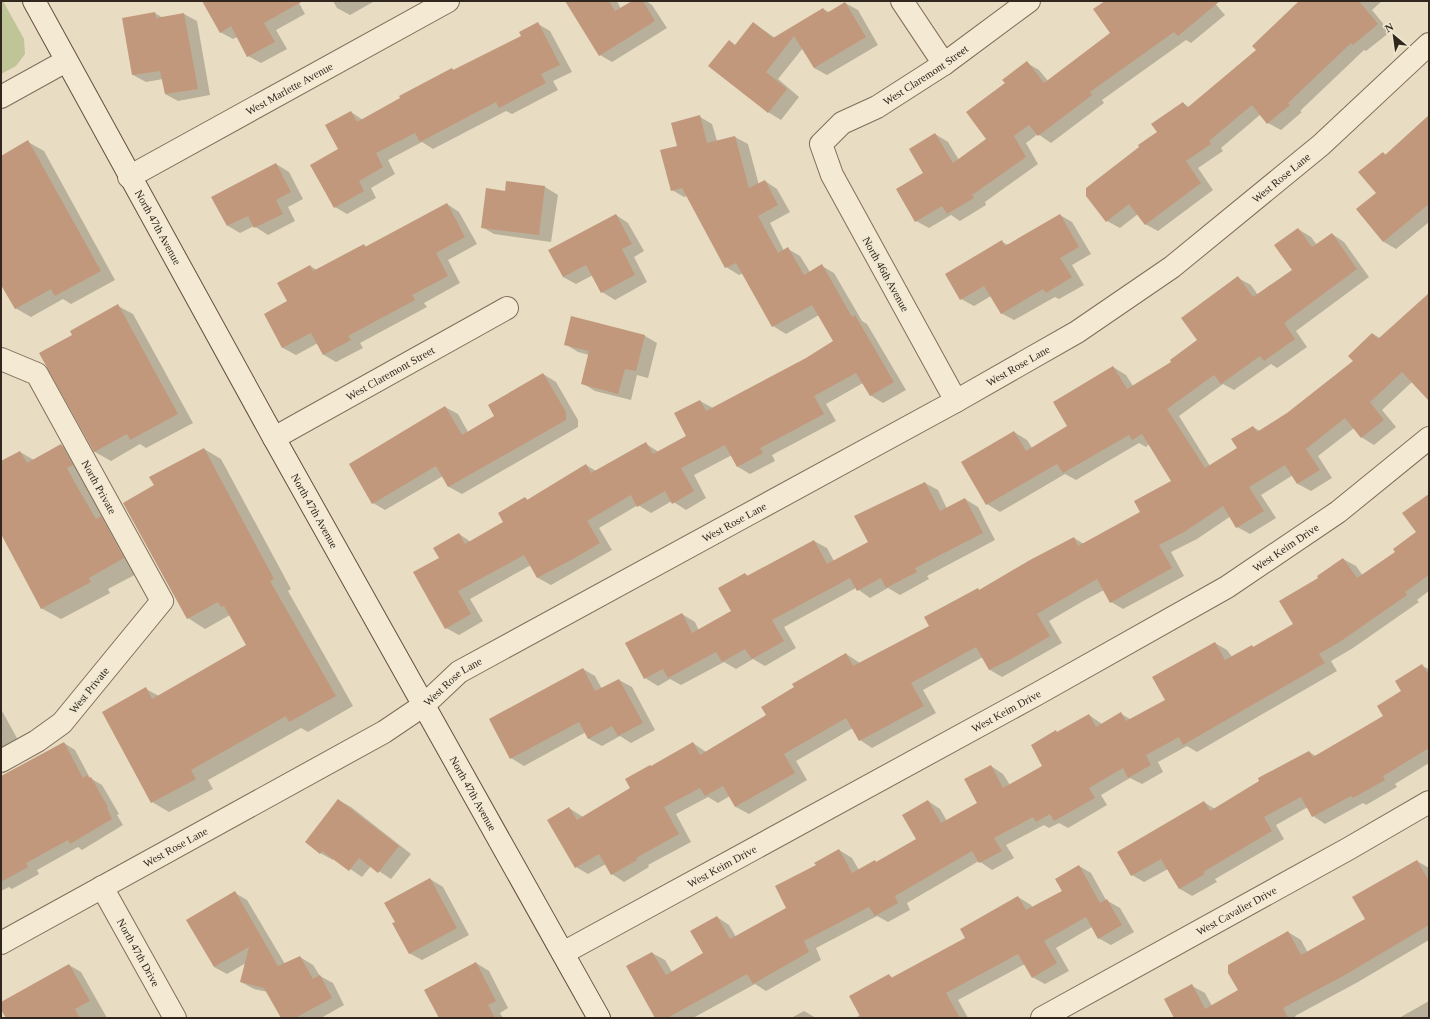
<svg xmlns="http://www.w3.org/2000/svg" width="1430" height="1019" font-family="'Times New Roman',serif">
<rect width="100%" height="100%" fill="#e8dcc2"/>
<path fill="#c0c598" d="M1 1H3L24 39 25 54 16 66 1 74Z"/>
<path fill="#0003" d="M204 1H298L305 14 276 30 287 49 261 63 248 56 238 37 233 39 220 32Z
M333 1H373V2L350 15 337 8Z
M571 1H617L621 9 634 1H646L652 5 667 28 612 62 600 55Z
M1106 1H1213L1225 15 1191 43 1186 40 1102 100 1104 103 1051 143 1038 134 1026 143 1038 164 985 202 986 205 960 221 951 215 929 228 916 221 924 173 935 134 948 142 959 160 987 140 1006 84 1027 63 1039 70 1048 81 1111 33Z
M1301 1H1382L1372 10 1390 32 1366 51 1364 50 1300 111 1302 112 1281 130 1268 123 1261 114 1221 148 1223 151 1198 168 1213 190 1158 231 1145 224 1138 214 1120 228 1107 221 1159 132 1183 103 1189 107 1258 50Z
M845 3 858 10 878 45 827 75 814 68 803 48 778 79 799 97 781 120 768 112 736 46 754 23 775 38 823 9 829 12Z
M155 13 163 18 184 14 197 21 210 95 178 101 165 94 163 79 146 82 133 75Z
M538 24 550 31 572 72 553 81 558 90 512 114 506 111 433 149 422 142 388 160 395 174 371 188 376 198 347 214 335 207 339 149 351 112 363 120 452 69 455 71 522 36Z
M700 117 712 124 717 141 735 137 748 144 759 185 765 181 777 189 790 212 770 223 784 251 788 249 800 256 810 272 822 266 834 273 862 321 867 324 906 390 883 403 870 395 863 383 826 404 836 421 772 455 775 461 750 474 738 467 732 455 694 475 706 498 686 510 672 501 651 513 638 505 599 528 612 550 551 585 538 578 531 565 470 599 483 621 459 635 446 628 440 558 459 534 471 542 504 522 525 498 528 500 586 465 596 471 646 444 659 452 687 436 700 401 713 408 807 359 835 342 819 315 786 334 773 326 743 273 739 275 726 267 688 196 684 197 672 190 678 147Z
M1429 127V222L1396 249 1384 242 1357 210 1377 194 1383 153 1387 155Z
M28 142 44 151 115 280 71 304 63 299 31 317 15 308 1 283V157Z
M276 164 289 172 303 199 288 207 295 221 268 235 254 226 240 233 228 226Z
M507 182 545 187 558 195 551 242 494 234 482 227 506 192Z
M447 204 459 212 477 244 448 260 460 283 424 303 427 307 360 343 363 348 336 362 324 355 318 343 296 355 283 348 265 314 288 301 310 266 317 270 364 245 367 247Z
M616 215 628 223 644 251 634 257 647 282 615 300 602 292 593 275 576 284 563 277Z
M1060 215 1072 222 1091 254 1072 265 1084 285 1059 299 1055 297 1014 320 1001 313 991 296 974 306 961 299 1002 242 1008 245Z
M1298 229 1311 237 1317 245 1332 234 1344 242 1369 277 1296 331 1307 347 1277 368 1271 364 1234 390 1223 384 1179 416 1210 466 1238 448 1253 427 1260 431 1287 414 1354 361 1373 334 1380 338 1429 295V395L1412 382 1382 410 1396 427 1374 445 1361 437 1354 428 1318 456 1332 478 1311 491 1298 484 1293 475 1261 495 1276 518 1250 534 1237 527 1231 516 1197 539 1171 552 1184 576 1123 609 1111 602 1104 590 1085 600 1049 621 1062 643 1002 677 990 670 983 657 923 690 936 713 872 748 860 740 853 728 796 761 807 780 749 814 736 807 730 796 718 803 708 797 676 814 691 842 648 865 649 867 624 882 612 874 606 864 588 874 576 867 569 808 583 817 631 789 652 767 693 743 706 752 768 715 846 654 860 663 930 627 980 591 1074 538 1084 544 1141 512 1172 481 1149 444 1146 447 1139 443 1076 480 1065 474 1000 512 987 504 1014 432 1027 440 1032 448 1069 427 1113 367 1126 375 1133 386 1173 362 1198 340 1238 278 1251 285 1258 295 1293 270Z
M118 306 133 314 193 423 146 448 140 444 111 461 95 452 40 354 74 335Z
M572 317 645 336 657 343 648 378 637 375 631 400 595 391 582 383 589 355 578 352 565 344Z
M543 374 556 382 578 420V427L462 494 449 487 443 476 385 510 373 503 445 407 458 414 468 432 496 416Z
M61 445 81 457 144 570 108 589 110 593 61 619 41 608 1 532V462L20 452 34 460Z
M204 449 221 459 291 589 288 591 353 706 308 732 301 728 208 780 213 789 169 812 152 802 146 689 159 696 247 645 230 615 205 629 188 618 155 486Z
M925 483 938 490 947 509 965 499 978 507 995 540 927 576 929 579 900 595 888 588 870 598 856 588 784 627 796 648 765 666 753 659 736 669 724 662 681 685 670 679 658 686 645 678 682 614 695 622 699 631 733 611 745 574 748 576 814 541 827 548 834 561 869 542Z
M1429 495V591L1417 600 1419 602 1353 648 1331 661 1337 671 1197 752 1187 746 1158 762 1163 772 1142 784 1130 778 1101 795 1107 805 1068 828 1059 823 1049 828 1044 825 1006 845 1014 858 992 870 979 861 907 903 910 910 888 922 877 916 816 948 821 960 766 991 755 984 693 1018H657L652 953 665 960 672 972 704 954 717 917 729 925 736 937 788 909 817 865 839 850 852 858 859 870 875 862 877 863 917 839 928 801 940 809 947 821 978 804 991 766 1003 774 1010 785 1044 766 1058 733 1089 715 1102 724 1121 714 1132 720 1166 700 1215 643 1227 650 1232 657 1252 646 1254 648 1294 624 1320 578 1343 559 1356 566 1363 576 1396 552 1418 532Z
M1422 666 1429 669V763L1395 784 1397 787 1366 805 1363 803 1325 824 1313 816 1308 807 1276 825 1284 839 1215 879 1217 882 1192 896 1180 889 1168 869 1144 882 1132 875 1204 802 1215 809 1309 752 1316 756 1385 716Z
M583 669 595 676 602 689 619 680 632 687 655 730 631 743 620 736 602 746 589 739 586 732 524 766 511 758 490 719Z
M1 709 18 740 1 750Z
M64 743 75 750 90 778 102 785 119 814 117 815 123 825 82 850 78 847 37 870 39 874 12 889 9 887 1 891V778Z
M338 800 351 807 411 854 391 879 371 866 362 877 334 858 333 860 320 853Z
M1417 861 1429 868V940L1358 982 1295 1016 1296 1018H1175L1192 986 1205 993 1212 1006 1239 990 1288 932 1301 940 1308 953 1367 920Z
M1079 866 1091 873 1106 900 1120 908 1134 932 1111 945 1098 938 1092 927 1056 948 1069 971 1045 984 1032 977 1025 964 958 1000 968 1018H855L860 1015 889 975 893 978 967 938 1018 897 1031 905 1033 908 1063 891Z
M430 879 443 887 469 935 422 960 409 953 396 922Z
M235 893 247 900 285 964 300 957 313 965 320 976 333 983 344 1005 321 1018H282L268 992 254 989 241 982 246 963 227 974 214 967Z
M476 963 489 971 508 1008 500 1013 503 1018H440Z
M69 965 81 972 107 1018H7L1 1008V1003Z
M1429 1001V1018H1399Z
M804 1011 816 1018H791Z"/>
<path fill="#c2987c" d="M202 1H303L264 23 275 42 247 57 231 26 220 33Z
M565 1H609L615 11 632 1H643L655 21 599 56Z
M1105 1H1220L1178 36 1174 32 1090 92 1092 95 1038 136 1029 125 1014 136 1026 157 972 195 974 198 947 214 942 206 915 222 896 189 923 173 909 149 935 133 953 163 986 139 966 112 1005 83 1002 80 1027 61 1044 83 1110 33 1093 9Z
M1299 1H1359L1378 24 1353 45 1351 43 1288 103 1290 105 1267 124 1252 105 1209 141 1211 144 1186 161 1201 183 1145 225 1129 204 1106 222 1086 196V188L1139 147 1138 145 1157 132 1151 124 1183 102 1187 108 1256 50 1252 46Z
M845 2 866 37 814 68 794 36 766 72 787 89 768 113 708 66 729 40 735 45 753 22 773 38 823 8 827 13Z
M155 12 156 18 184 13 198 89 165 94 160 71 132 75 122 18Z
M538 22 560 65 541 74 546 83 499 108 496 102 420 142 415 133 376 153 383 167 359 181 364 191 334 208 310 165 338 149 325 125 351 111 357 122 400 98 399 96 452 68 453 70 521 36 519 32Z
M700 115 707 143 735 136 749 188 765 180 778 205 758 216 778 253 788 247 804 275 822 264 852 317 855 315 894 382 870 396 856 373 814 396 824 414 760 448 763 453 737 467 725 445 681 468 694 491 672 504 665 491 637 507 631 495 587 521 600 543 573 559 537 578 524 555 458 591 471 614 445 629 413 572 439 558 433 548 459 533 465 544 503 522 498 513 525 497 527 500 586 464 591 473 646 442 653 454 686 436 674 413 700 400 706 411 806 358 833 341 812 305 772 327 736 263 725 268 682 188 671 191 660 150 677 146 671 123Z
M1429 115V204L1383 242 1356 209 1376 193 1358 172 1383 152 1385 155Z
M28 140 101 271 55 296 51 289 15 309 1 285V156Z
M276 163 291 192 276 200 283 214 254 228 248 216 227 226 211 197Z
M506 181 545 186 539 235 481 228 486 188 505 191Z
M447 203 465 237 436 253 448 276 412 295 415 300 348 336 351 340 323 355 311 333 282 348 264 314 287 301 277 283 310 265 313 271 364 244 365 247Z
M616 214 632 244 622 249 635 275 601 293 586 265 563 277 548 250Z
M1060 214 1079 247 1060 258 1072 277 1046 293 1043 289 1001 314 984 286 960 300 945 274 1002 240 1005 246Z
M1298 228 1312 247 1332 233 1357 269 1284 323 1295 339 1264 361 1260 356 1221 384 1214 375 1167 409 1205 468 1237 448 1231 439 1253 426 1257 432 1287 413 1353 361 1348 356 1372 333 1378 339 1429 293V401L1402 372 1370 402 1384 420 1361 438 1345 418 1306 449 1320 470 1297 484 1285 465 1249 487 1264 511 1236 528 1223 506 1184 532 1159 545 1172 568 1110 603 1097 579 1037 614 1050 636 1013 658 989 670 976 647 911 683 924 706 859 741 846 718 784 754 795 773 735 807 723 786 705 796 700 788 664 807 679 834 636 858 637 860 611 875 599 854 575 868 547 820 569 807 577 820 630 788 625 779 650 765 651 766 693 742 700 755 766 715 761 707 794 687 792 684 846 653 853 666 929 626 924 617 978 588 979 590 1030 560 1074 537 1078 546 1140 512 1134 501 1171 481 1142 434 1132 440 1129 435 1063 473 1057 464 986 505 961 462 1014 431 1026 451 1067 426 1053 402 1113 366 1127 389 1171 362 1170 360 1197 340 1181 318 1238 276 1253 297 1292 270 1274 245Z
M118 304 178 414 130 440 127 434 94 452 39 353 72 335 70 331Z
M571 316 645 335 636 371 625 369 618 394 581 384 589 351 564 345Z
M543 373 566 412V420L448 487 436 466 372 504 349 464 445 406 462 435 494 416 488 405Z
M61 444 73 465 67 468 75 483 96 519 101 516 124 558 89 578 91 582 41 609 1 534V461L20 451 27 463Z
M204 448 274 579 270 581 336 696 289 722 286 716 191 770 196 779 151 803 102 712 146 687 152 699 246 645 224 606 221 607 218 602 187 619 123 503 154 485 149 477Z
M925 482 940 511 965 498 983 533 915 568 917 572 886 588 881 578 857 591 850 578 772 620 784 641 752 659 745 649 722 662 716 652 668 678 663 669 644 679 625 643 682 613 692 633 731 611 718 588 745 573 747 576 814 540 827 564 868 542 854 516Z
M1429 494V575L1405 592 1407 595 1341 641 1319 654 1325 663 1183 745 1179 737 1146 755 1151 765 1128 778 1123 768 1089 788 1095 798 1054 821 1050 814 1036 822 1033 817 994 838 1002 851 979 863 972 851 895 896 898 903 875 916 869 907 804 941 809 952 753 984 747 974 667 1018H655L626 966 652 952 666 975 703 953 690 931 717 916 730 939 786 908 775 886 816 865 814 863 839 849 852 873 875 860 876 862 916 839 902 815 928 800 941 823 977 803 964 779 991 765 1003 788 1042 766 1031 745 1056 730 1057 732 1089 714 1096 727 1121 712 1126 721 1165 700 1152 677 1215 642 1225 660 1252 645 1253 647 1293 624 1279 601 1318 578 1317 576 1343 558 1357 578 1395 552 1393 549 1416 532 1402 513Z
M1422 664 1429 675V748L1383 776 1385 780 1353 798 1351 796 1312 817 1301 797 1264 817 1272 831 1203 872 1205 874 1179 889 1161 859 1131 876 1117 852 1204 801 1210 811 1259 781 1258 778 1309 751 1313 757 1383 716 1377 706 1401 691 1395 681Z
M583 668 595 691 619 679 643 723 618 736 612 726 588 739 579 722 510 759 489 719Z
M64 742 83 778 87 775 89 778 91 777 108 807 107 808 112 819 70 844 68 840 26 863 28 867 1 882V776Z
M338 799 399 846 378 873 359 858 349 871 322 851 320 854 305 842Z
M1417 860 1429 881V925L1345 975 1283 1008 1288 1018H1174L1164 999 1192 984 1205 1009 1238 990 1228 973V965L1288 931 1301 955 1365 919 1352 897Z
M1079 865 1100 903 1107 899 1122 925 1098 939 1086 917 1044 941 1057 963 1032 978 1018 954 946 993 960 1018H861L849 996 889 974 891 978 965 938 960 929 1018 896 1026 910 1062 891 1055 879Z
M430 878 457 928 409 954 392 923 395 922 384 903Z
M235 891 278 966 300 956 313 979 320 975 332 998 295 1018H281L264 988 240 982 249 947 214 967 186 920Z
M476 962 496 1001 488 1005 495 1018H439L424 990Z
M69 964 90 1001 75 1009 80 1018H6L1 1010V1002Z"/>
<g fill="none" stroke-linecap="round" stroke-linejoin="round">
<g stroke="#806e5b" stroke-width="24">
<g id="street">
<path d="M902 1 944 64"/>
<path d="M1 97 66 61"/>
<path id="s1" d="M129 177 448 1"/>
<path id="s2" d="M1 359 37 374 162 601 62 723 37 741 1 761"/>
<path id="s3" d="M956 401 832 175 821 144 842 123 877 107 944 64 1029 1"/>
<path id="s4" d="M274 438 507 308"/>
<path id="s5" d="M102 887 175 1018"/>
<path id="s6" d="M1 943 384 732 424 705 459 672 956 401 1077 332 1172 267 1321 145 1429 44"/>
<path id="s7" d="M563 953 1037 694 1227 587 1338 512 1429 438"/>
<path id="s8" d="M1042 1018 1348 849 1429 802"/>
</g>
</g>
<g stroke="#62503f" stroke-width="24">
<g id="secondary">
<path id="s9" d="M34 1 274 438 599 1018"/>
</g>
</g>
<use href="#street" stroke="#f4ead4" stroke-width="22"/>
<use href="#secondary" stroke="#f4ead4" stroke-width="22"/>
</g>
<g text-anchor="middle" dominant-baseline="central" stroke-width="3.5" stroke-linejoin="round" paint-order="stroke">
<g font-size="11" fill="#31271e" stroke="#f0e7d1">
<text stroke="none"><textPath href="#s3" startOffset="417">West Claremont Street</textPath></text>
<text stroke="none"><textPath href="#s1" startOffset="183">West Marlette Avenue</textPath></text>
<text stroke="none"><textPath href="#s6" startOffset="1495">West Rose Lane</textPath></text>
<text stroke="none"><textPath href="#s9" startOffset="258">North 47th Avenue</textPath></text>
<text transform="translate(886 274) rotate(61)">North 46th Avenue</text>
<text stroke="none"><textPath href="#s6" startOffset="1171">West Rose Lane</textPath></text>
<text stroke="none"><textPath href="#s4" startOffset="133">West Claremont Street</textPath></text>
<text stroke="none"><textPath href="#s2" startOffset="168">North Private</textPath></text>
<text stroke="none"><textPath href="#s9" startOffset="582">North 47th Avenue</textPath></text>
<text stroke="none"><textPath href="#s6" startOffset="847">West Rose Lane</textPath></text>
<text stroke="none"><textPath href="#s7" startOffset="829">West Keim Drive</textPath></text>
<text stroke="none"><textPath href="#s6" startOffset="523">West Rose Lane</textPath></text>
<text transform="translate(89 690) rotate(-51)">West Private</text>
<text stroke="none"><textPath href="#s7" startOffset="505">West Keim Drive</textPath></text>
<text stroke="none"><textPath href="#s9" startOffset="906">North 47th Avenue</textPath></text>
<text stroke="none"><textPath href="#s6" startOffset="199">West Rose Lane</textPath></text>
<text stroke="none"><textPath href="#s7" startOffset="181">West Keim Drive</textPath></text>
<text stroke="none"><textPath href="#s8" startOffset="222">West Cavalier Drive</textPath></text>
<text stroke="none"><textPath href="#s5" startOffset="75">North 47th Drive</textPath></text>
</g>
</g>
<rect width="1430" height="1019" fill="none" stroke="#31271e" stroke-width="4"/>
<g transform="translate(1394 36) rotate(331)" stroke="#f0e7d1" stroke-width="3" paint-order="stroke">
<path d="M0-3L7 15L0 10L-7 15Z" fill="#31271e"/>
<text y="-6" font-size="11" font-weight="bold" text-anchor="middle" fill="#31271e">N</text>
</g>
</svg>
